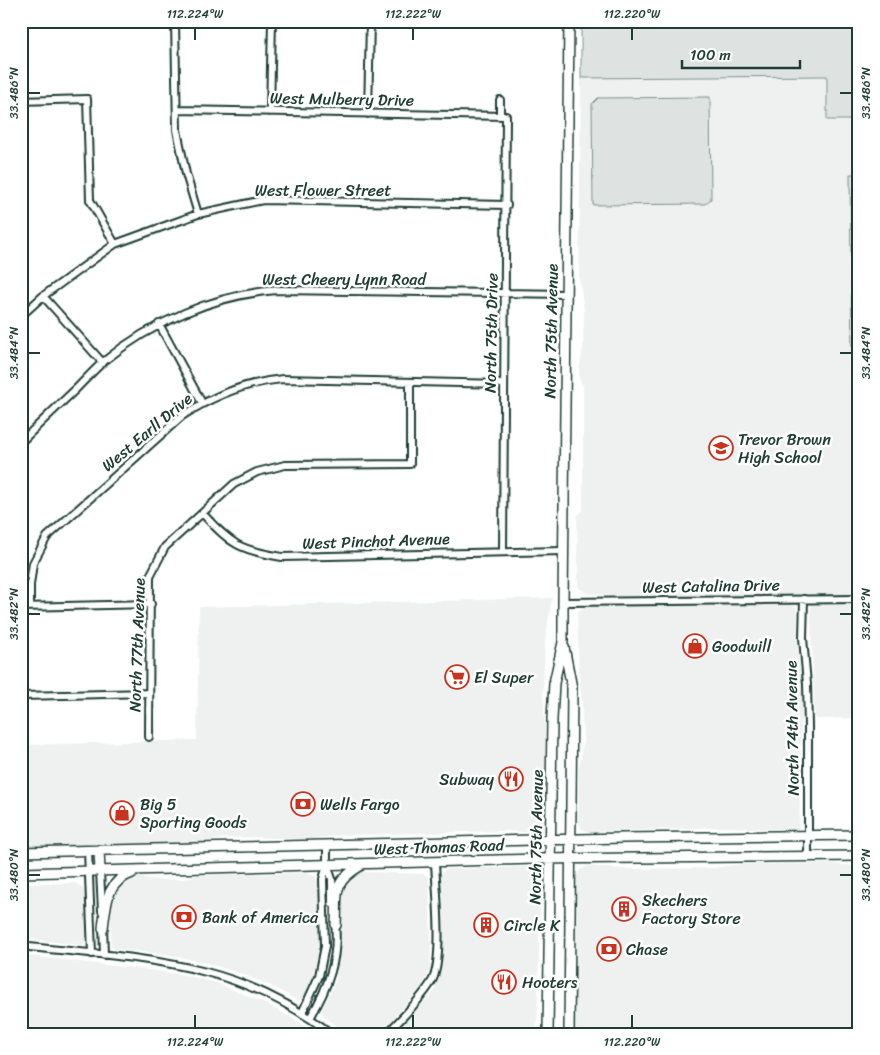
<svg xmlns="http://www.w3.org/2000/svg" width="880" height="1055" font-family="Sriracha,sans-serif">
<rect width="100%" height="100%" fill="#fff"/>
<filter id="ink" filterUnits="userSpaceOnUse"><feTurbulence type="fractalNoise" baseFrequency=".02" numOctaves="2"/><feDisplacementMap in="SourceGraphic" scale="10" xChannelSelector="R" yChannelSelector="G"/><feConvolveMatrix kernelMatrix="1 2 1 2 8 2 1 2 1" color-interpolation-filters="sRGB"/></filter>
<g filter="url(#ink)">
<path fill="#eef1f0" d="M859 76V718L815 719 810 595 621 597 587 593 580 589 578 585 577 516 583 510V386L579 378V369L583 349 584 309 579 278 581 78Z
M552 598 545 642 543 692 545 725V821L543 827 537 833 506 831 340 835 312 839 249 837 226 838 202 842 21 846V745L197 740 199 607Z
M790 605 796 607 797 612V642L802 693 799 828 793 830 728 827 589 832 582 829 578 822 579 768 583 743 582 702 579 675 577 615 579 610 586 606Z
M741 864H830L859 866V1028H815L814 1034H575L577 876 581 869 588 866 621 869 714 868Z
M527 867 538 869 543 876 540 902 537 1034H394L434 992 440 975 443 955 440 877 442 873 446 869Z
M368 872 423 874 427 876 429 880 431 943 430 970 422 986 379 1034H345L324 1016 322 1013V1009L336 980 341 939V891L344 884 349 879 357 873Z
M306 873 315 876 319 884 320 949 311 985 304 998 301 1000H297L271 986 245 975 207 963 170 955 115 949 111 946 110 901 116 885 129 878 137 877 158 880 184 879 198 875Z
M74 883 82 887 85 892 86 941 84 944 81 945 21 938V884Z
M21 955 149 970 185 975 217 983 266 1004 294 1019 317 1034H21Z"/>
<path fill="#dee3e2" stroke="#7e908b" d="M581 21H859V120H827V76L581 78Z
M710 97 711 199 705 204 593 205 592 104 598 98Z
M850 174H859V361H852Z"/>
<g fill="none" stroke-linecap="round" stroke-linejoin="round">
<g stroke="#1f3d34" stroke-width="10">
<path id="minor" d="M175 21 177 130 186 174 198 214
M500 100V116
M21 101 87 99 90 200 115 244
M177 110 506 116 503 551
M270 112 272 21
M368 114 370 21
M43 296 103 363
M21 316 43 296 115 244 198 214 263 200 507 205
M159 324 202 403
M21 442C39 424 58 406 76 389 85 380 94 370 103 362 152 322 214 295 277 290L566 294
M203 514C232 545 239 550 282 557L564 551
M804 599 803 638 807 684 808 726V857
M563 602 859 599
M30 606V585L33 563 47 537 182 416C213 396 246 382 283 379L504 384
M21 607 151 604
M21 696 149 693
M149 737 150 576 165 547 234 484 257 472 285 465 410 464V382
M88 850 92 954
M328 867 332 879V903
M100 871 102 911
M103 924 104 955
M21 946C83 953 146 956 206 972 252 984 295 1006 332 1034
M302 1013 319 976 325 946 323 879 327 865V845
M310 1018C328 988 339 958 335 923
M387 1034C402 1017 421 1000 432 981 444 959 436 889 435 862"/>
</g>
<g stroke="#1f3d34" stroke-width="12">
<path id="secondary" d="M564 647 572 688 569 1034
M99 850 100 871
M21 852 623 838 859 835
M21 873 536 859 859 856
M336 925C338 894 330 884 360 866
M103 928C106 904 106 882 132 873
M548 1034 552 719 554 683 563 642V602L569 21"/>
</g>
<use href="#minor" stroke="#fff" stroke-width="6"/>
<use href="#secondary" stroke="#fff" stroke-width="9"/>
</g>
</g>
<path fill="none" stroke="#1f3d34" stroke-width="2" d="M195 28V40M413 28V40M632 28V40M28 93H40M840 93H852M28 353H40M840 353H852M28 614H40M840 614H852M28 875H40M840 875H852M195 1015V1028M413 1015V1028M632 1015V1028"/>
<defs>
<g id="school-ring" transform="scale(1.25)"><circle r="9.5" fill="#fff" stroke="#c8321e" stroke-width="1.5"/><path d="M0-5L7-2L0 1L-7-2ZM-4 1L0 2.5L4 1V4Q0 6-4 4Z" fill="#c8321e"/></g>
<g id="shop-ring" transform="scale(1.25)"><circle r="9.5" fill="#fff" stroke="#c8321e" stroke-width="1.5"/><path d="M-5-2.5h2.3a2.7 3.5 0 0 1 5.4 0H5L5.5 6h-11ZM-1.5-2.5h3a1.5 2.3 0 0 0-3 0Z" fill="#c8321e"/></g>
<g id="supermarket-ring" transform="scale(1.25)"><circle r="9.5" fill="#fff" stroke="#c8321e" stroke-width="1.5"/><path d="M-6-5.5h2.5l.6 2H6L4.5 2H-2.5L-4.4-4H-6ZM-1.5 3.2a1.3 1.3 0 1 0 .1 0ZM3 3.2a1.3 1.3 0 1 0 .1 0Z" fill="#c8321e"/></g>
<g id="restaurant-ring" transform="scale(1.25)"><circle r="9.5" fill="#fff" stroke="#c8321e" stroke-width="1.5"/><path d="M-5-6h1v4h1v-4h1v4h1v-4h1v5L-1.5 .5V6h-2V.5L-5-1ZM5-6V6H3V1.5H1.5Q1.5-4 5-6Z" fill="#c8321e"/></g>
<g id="bank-ring" transform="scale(1.25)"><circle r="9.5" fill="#fff" stroke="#c8321e" stroke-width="1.5"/><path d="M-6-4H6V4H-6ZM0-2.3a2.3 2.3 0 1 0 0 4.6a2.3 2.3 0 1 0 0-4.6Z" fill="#c8321e"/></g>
<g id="building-ring" transform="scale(1.25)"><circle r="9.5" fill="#fff" stroke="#c8321e" stroke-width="1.5"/><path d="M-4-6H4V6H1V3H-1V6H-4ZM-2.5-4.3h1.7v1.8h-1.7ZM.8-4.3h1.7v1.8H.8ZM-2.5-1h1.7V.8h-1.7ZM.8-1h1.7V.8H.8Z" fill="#c8321e"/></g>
</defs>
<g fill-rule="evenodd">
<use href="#school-ring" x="721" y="448"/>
<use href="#shop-ring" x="695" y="646"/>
<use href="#supermarket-ring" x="457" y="677"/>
<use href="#restaurant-ring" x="511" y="779"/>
<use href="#bank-ring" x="303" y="804"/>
<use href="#shop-ring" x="122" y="813"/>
<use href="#building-ring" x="624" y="909"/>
<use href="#bank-ring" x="184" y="917"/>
<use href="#building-ring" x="486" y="925"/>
<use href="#bank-ring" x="609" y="949"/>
<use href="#restaurant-ring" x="504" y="982"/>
</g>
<g text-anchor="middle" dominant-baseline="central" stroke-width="5" stroke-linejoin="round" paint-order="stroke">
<g font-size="16" fill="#1f3d34" stroke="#fff">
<text transform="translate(342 99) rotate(1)">West Mulberry Drive</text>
<text x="323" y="190">West Flower Street</text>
<text x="344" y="279">West Cheery Lynn Road</text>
<text transform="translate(551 331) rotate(-89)">North 75th Avenue</text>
<text transform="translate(491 333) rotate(-89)">North 75th Drive</text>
<text transform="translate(147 432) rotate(-40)">West Earll Drive</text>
<text transform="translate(376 541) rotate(-2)">West Pinchot Avenue</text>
<text transform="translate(711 586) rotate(-1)">West Catalina Drive</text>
<text transform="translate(137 645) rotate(-88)">North 77th Avenue</text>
<text transform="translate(792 728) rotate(-91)">North 74th Avenue</text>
<text transform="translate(536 837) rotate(-89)">North 75th Avenue</text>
<text transform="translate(439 847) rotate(-2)">West Thomas Road</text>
</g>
<g font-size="16" fill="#1f3d34" stroke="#fff" text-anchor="start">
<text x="738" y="439">Trevor Brown<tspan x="738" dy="18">High School</tspan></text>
<text x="712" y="646">Goodwill</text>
<text x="474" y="677">El Super</text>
<text x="494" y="779" text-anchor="end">Subway</text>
<text x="140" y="804">Big 5<tspan x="140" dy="18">Sporting Goods</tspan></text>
<text x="320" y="804">Wells Fargo</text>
<text x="642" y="900">Skechers<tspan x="642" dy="18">Factory Store</tspan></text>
<text x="202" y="917">Bank of America</text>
<text x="504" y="925">Circle K</text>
<text x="626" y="949">Chase</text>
<text x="522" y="982">Hooters</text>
</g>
</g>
<rect width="880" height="1055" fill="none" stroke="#fff" stroke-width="55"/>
<path d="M682 60v8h118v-8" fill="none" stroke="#1f3d34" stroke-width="2.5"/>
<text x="690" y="60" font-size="15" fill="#1f3d34" stroke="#ffffff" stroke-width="4" paint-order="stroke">100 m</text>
<rect x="28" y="28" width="824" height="1000" fill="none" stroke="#1f3d34" stroke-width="2"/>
<g font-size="12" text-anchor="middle" fill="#1f3d34">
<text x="195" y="18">112.224°W</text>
<text x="413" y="18">112.222°W</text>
<text x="632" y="18">112.220°W</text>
<text transform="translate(14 93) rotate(-90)" y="4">33.486°N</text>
<text transform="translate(866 93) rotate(-90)" y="4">33.486°N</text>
<text transform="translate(14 353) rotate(-90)" y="4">33.484°N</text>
<text transform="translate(866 353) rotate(-90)" y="4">33.484°N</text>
<text transform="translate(14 614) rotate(-90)" y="4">33.482°N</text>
<text transform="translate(866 614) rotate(-90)" y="4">33.482°N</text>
<text transform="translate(14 875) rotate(-90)" y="4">33.480°N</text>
<text transform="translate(866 875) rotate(-90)" y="4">33.480°N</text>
<text x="195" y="1046">112.224°W</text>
<text x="413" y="1046">112.222°W</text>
<text x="632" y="1046">112.220°W</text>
</g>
</svg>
